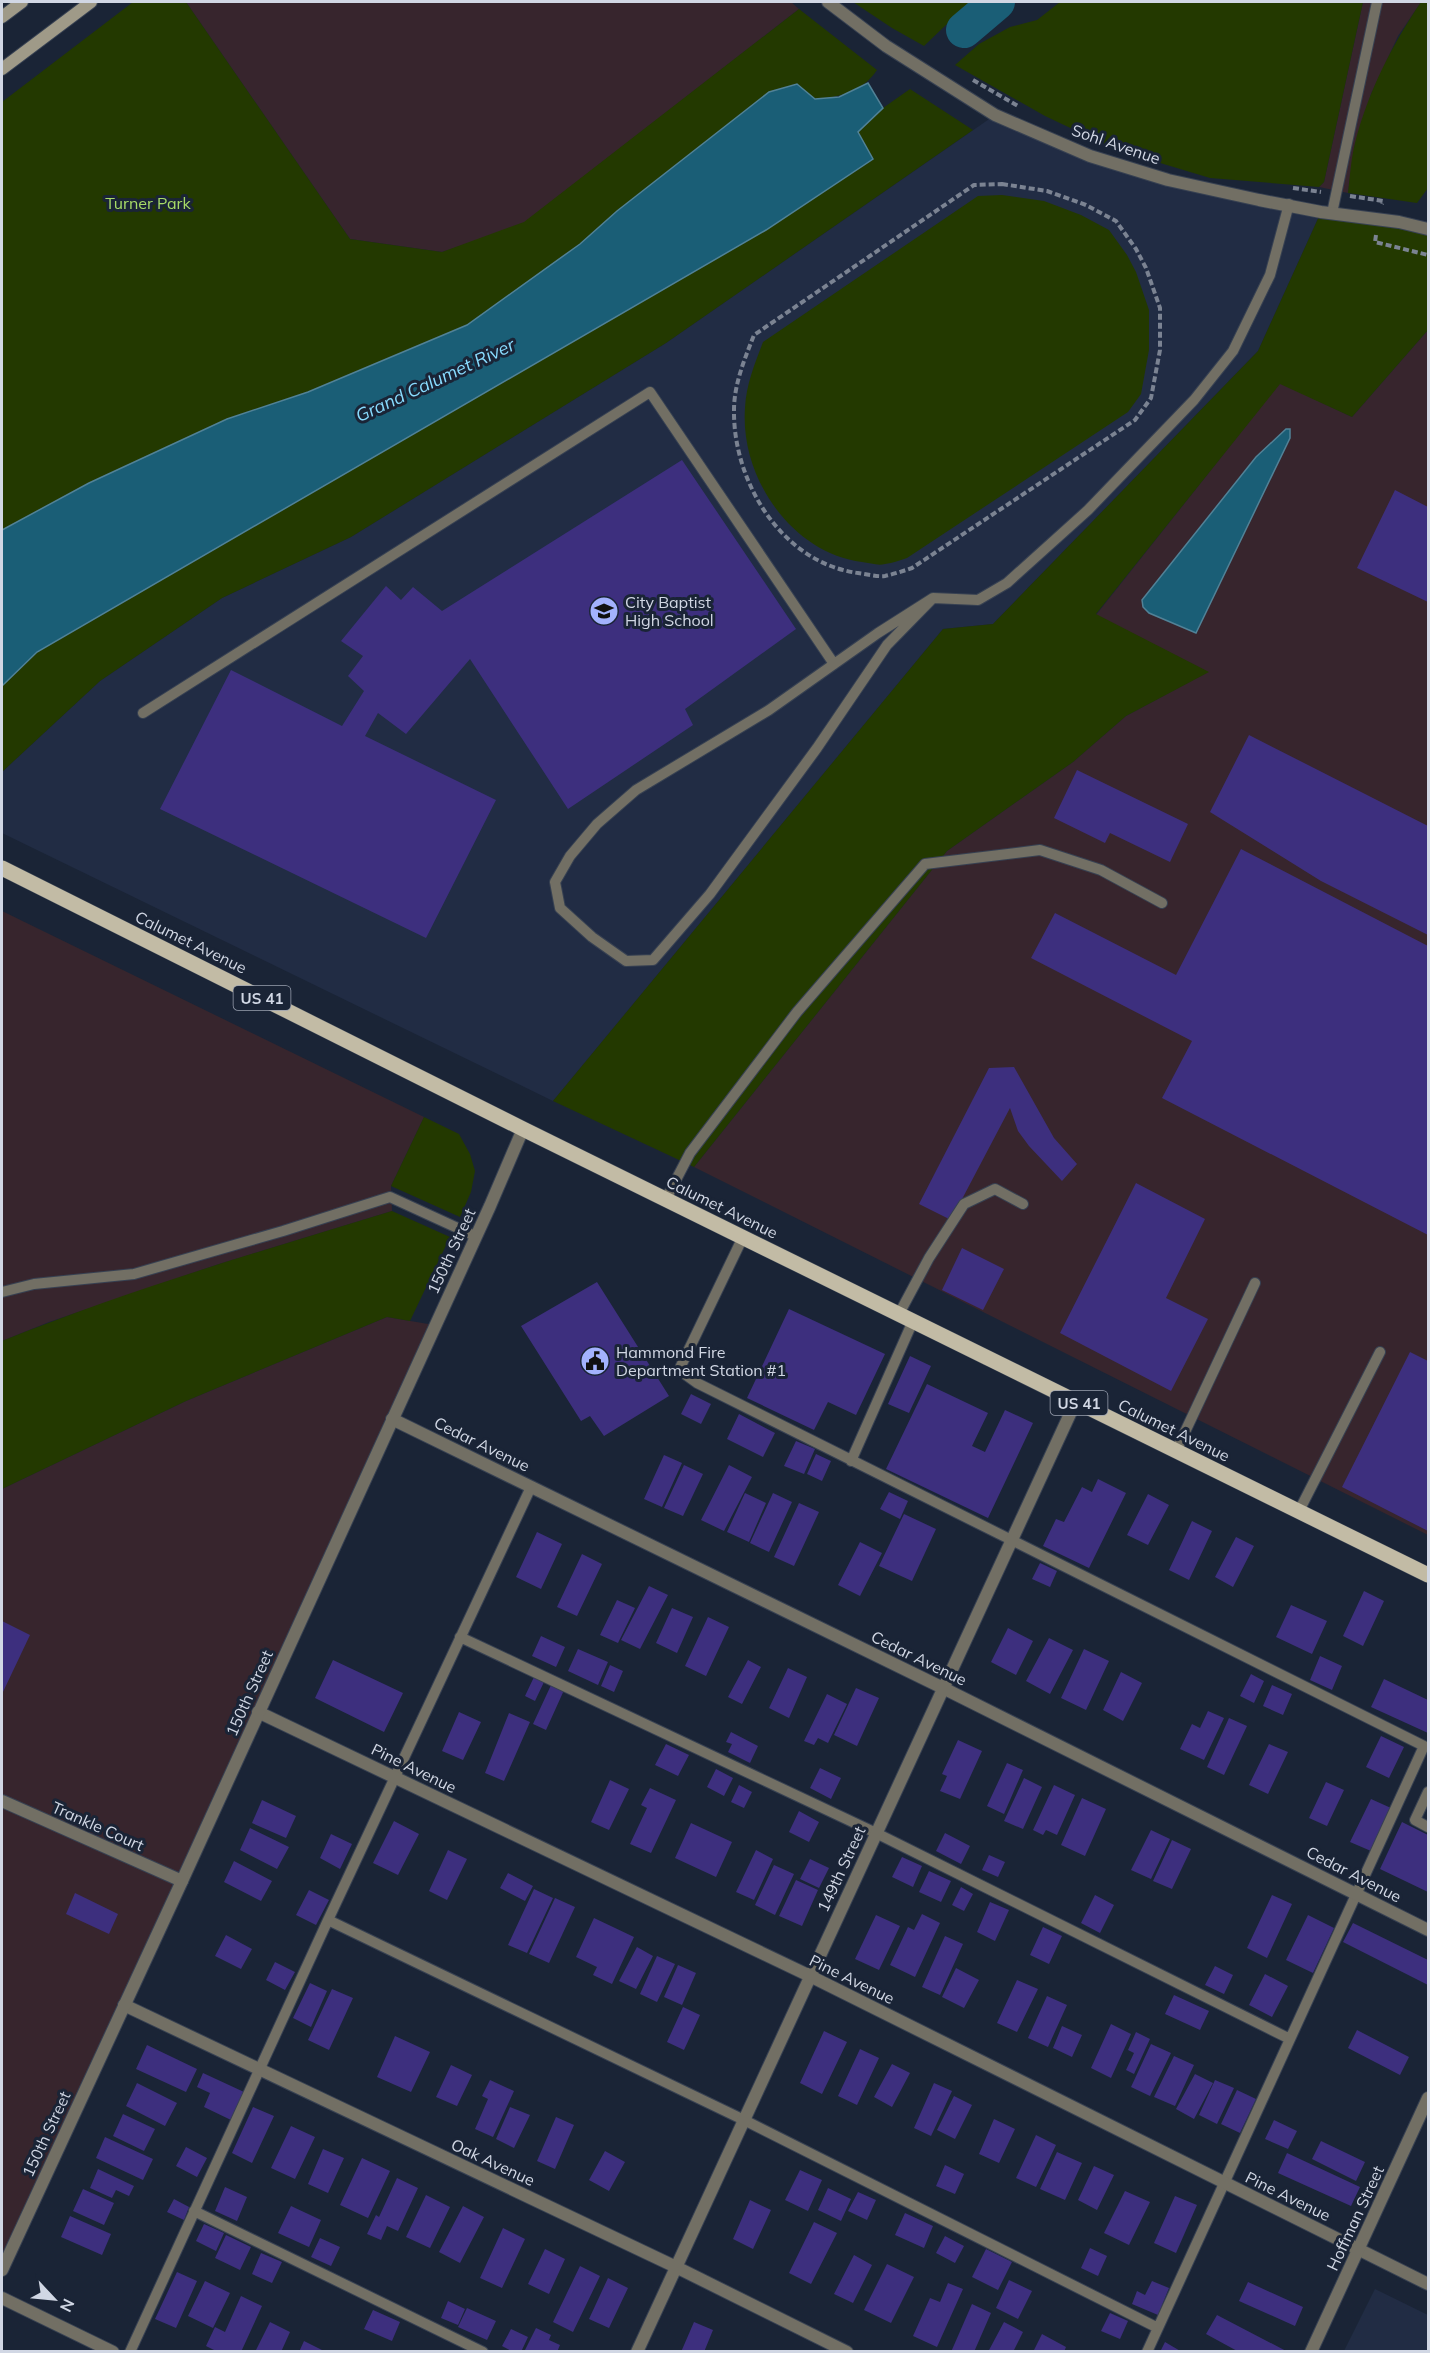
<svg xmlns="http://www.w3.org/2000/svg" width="1430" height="2353" font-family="Mulish,sans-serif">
<rect width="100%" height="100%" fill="#1a2436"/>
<path fill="#212c44" d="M995 115 1090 156 1321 212 1258 351 993 624 943 629 553 1101 2 833V772L100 681 222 598 351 537 666 343Z
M1375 2289 1428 2315V2351H1344Z"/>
<path fill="#37252d" d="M186 2H791L799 9 520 226 442 252 350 239Z
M1363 2H1421L1398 36 1371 94 1355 144 1348 193 1319 187 1324 182Z
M1428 330V1535L694 1167 947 851 1073 762 1126 716 1208 672 1096 615 1280 383 1352 417Z
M2 911 424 1117 391 1186 392 1211 216 1265 49 1322 2 1341Z
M387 1317 434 1325 2 2271V1489L186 1401Z"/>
<path fill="#233900" d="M133 2H186L350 239 442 252 524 222 799 9 877 70C862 92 841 97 815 99L617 211 580 244 467 325 308 392 227 419 2 530V102Z
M853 2H970L924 46 892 28Z
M1060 2H1363L1324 182 1319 187 1210 178 1117 150 1045 116 955 65 979 44 1010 27 1037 20Z
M1421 2H1428V188L1417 203 1348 193C1350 176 1351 159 1355 143 1368 92 1392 45 1421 2Z
M910 89 973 130 666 343 351 537 222 598 100 681 2 772V686L37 652 766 230 873 159 858 132 883 108Z
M1002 195 1044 201 1081 215 1109 230 1127 255 1136 272 1149 310V350L1141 394 1128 412 907 558C900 560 893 563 885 564 878 566 870 563 862 562 792 553 740 478 745 408 746 385 755 363 763 342L978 196Z
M1321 212 1428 229V330L1352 417 1280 384 1096 614 1209 672 1126 716 1073 762 947 851 694 1167 553 1101 943 629 993 624 1258 351Z
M424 1117 459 1134 470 1154 475 1171 471 1192 460 1217 391 1186Z
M392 1211 450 1237 410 1321 387 1317 186 1401 2 1489V1341C128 1290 261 1251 392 1211Z"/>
<path fill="#1a5e76" stroke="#518297" stroke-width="1.5" d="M868 83 883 108 858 132 873 159 766 230 37 652 2 686V530L89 483 227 419 308 392 467 325 580 244 617 211 769 92 797 84 815 99 839 97Z
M1286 429H1290V438L1196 633 1149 613 1143 607 1142 600 1256 457Z"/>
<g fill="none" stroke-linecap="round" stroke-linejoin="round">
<path stroke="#1a5e76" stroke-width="36" d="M964 30 997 2"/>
</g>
<path fill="#3d2f7e" d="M682 460 796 629 685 709 693 725 568 809 470 659 406 734 378 713 365 736 496 800 426 938 160 809 231 670 342 726 364 691 348 676 363 656 341 641 386 586 401 600 413 587 442 611Z
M1395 490 1428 507V602L1357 568Z
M1249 735 1428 826V935L1321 881 1210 812Z
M1077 770 1188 824 1170 862 1110 833 1105 843 1054 818Z
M1241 849 1428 946V1235L1162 1098 1192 1041 1031 958 1055 913 1176 975Z
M1014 1067 1054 1138 1077 1164 1062 1181 1029 1146 1018 1131 1010 1108 951 1220 919 1204 989 1068Z
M1136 1183 1205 1219 1166 1298 1208 1319 1171 1391 1060 1333Z
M962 1248 1004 1269 983 1310 942 1290Z
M597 1282 669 1396 604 1436 590 1416 581 1421 521 1326Z
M789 1309 885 1354 856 1415 828 1402 814 1430 747 1398Z
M1410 1352 1428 1361V1531L1342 1487Z
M910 1356 931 1366 909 1413 888 1404Z
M927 1384 988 1413 972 1446 985 1452 1005 1410 1033 1423 988 1518 886 1469Z
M691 1394 711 1404 701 1424 681 1414Z
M739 1414 775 1433 763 1457 727 1439Z
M796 1441 815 1449 804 1474 784 1466Z
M816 1454 831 1461 822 1481 807 1474Z
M664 1455 682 1463 662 1507 644 1499Z
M684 1465 703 1474 683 1516 664 1508Z
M729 1465 752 1477 724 1531 701 1520Z
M1098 1479 1126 1493 1089 1568 1043 1546 1056 1519 1064 1522 1082 1487 1092 1492Z
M889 1492 908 1501 900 1519 880 1509Z
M745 1493 766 1503 749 1542 727 1532Z
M773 1493 792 1502 769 1552 750 1543Z
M1148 1494 1169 1505 1148 1545 1127 1535Z
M799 1503 819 1512 794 1566 774 1557Z
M904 1514 936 1529 912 1581 879 1566Z
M1192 1521 1212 1531 1189 1580 1169 1570Z
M537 1532 562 1544 541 1589 516 1577Z
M1236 1537 1254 1546 1233 1587 1215 1577Z
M860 1542 882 1553 860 1596 838 1585Z
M582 1554 602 1564 577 1616 557 1607Z
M1040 1563 1057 1571 1050 1587 1032 1579Z
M649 1586 668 1595 640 1649 621 1640Z
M1364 1591 1384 1601 1363 1646 1343 1636Z
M617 1600 635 1608 618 1643 600 1635Z
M1291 1605 1327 1621 1312 1654 1276 1637Z
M672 1608 693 1617 677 1653 656 1643Z
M708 1617 729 1627 706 1676 685 1666Z
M2 1621 30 1635 2 1694Z
M1008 1628 1033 1641 1016 1675 991 1662Z
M541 1636 565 1647 556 1667 532 1656Z
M1049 1638 1073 1650 1050 1694 1026 1681Z
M578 1649 608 1662 598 1685 568 1671Z
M1084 1649 1109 1661 1086 1710 1061 1698Z
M1320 1656 1342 1666 1332 1690 1310 1680Z
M333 1660 403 1693 384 1732 315 1698Z
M748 1660 761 1667 742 1704 728 1697Z
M610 1665 623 1671 614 1692 601 1686Z
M788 1668 807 1677 789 1718 769 1708Z
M1121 1672 1142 1683 1123 1721 1103 1710Z
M1251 1674 1264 1681 1254 1703 1240 1696Z
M534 1677 544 1682 535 1701 525 1696Z
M1384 1679 1428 1700V1733L1371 1707Z
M552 1683 565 1688 546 1730 533 1724Z
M1272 1685 1292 1694 1283 1715 1263 1706Z
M856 1688 879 1698 857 1746 834 1735Z
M827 1694 847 1704 828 1743 818 1738 814 1745 804 1741Z
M1208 1711 1224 1718 1204 1760 1180 1749 1192 1724 1200 1728Z
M459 1712 481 1722 463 1760 442 1751Z
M509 1713 530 1722 504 1781 485 1773Z
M1229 1718 1247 1726 1224 1775 1207 1767Z
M731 1732 758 1746 750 1763 728 1752 732 1744 726 1742Z
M1381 1736 1404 1747 1389 1778 1366 1767Z
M958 1740 982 1751 960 1799 940 1791 947 1776 942 1774Z
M666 1744 689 1755 678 1776 655 1765Z
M1269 1744 1288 1752 1268 1794 1249 1785Z
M1007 1763 1023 1770 1004 1814 987 1806Z
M820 1768 841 1778 831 1799 810 1788Z
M716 1769 733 1778 724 1796 707 1787Z
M1024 1778 1042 1787 1023 1829 1004 1821Z
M610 1780 629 1789 609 1830 591 1822Z
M1326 1782 1344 1790 1327 1826 1309 1818Z
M739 1785 752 1792 744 1808 731 1802Z
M1054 1785 1075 1795 1057 1835 1046 1830 1043 1835 1033 1830Z
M650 1788 676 1800 651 1853 630 1844 647 1808 641 1805Z
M1082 1798 1106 1809 1085 1856 1061 1845Z
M1371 1799 1391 1808 1371 1851 1350 1842Z
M262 1800 296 1816 286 1838 252 1823Z
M799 1811 819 1822 809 1842 789 1832Z
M394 1821 419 1834 398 1875 373 1863Z
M1402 1822 1428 1835V1892L1380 1869Z
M691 1823 732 1842 716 1877 675 1858Z
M250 1828 289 1847 277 1869 240 1850Z
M1151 1830 1170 1839 1151 1879 1131 1870Z
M945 1833 970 1846 961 1864 936 1851Z
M331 1834 352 1844 340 1869 320 1858Z
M1172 1840 1191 1849 1172 1889 1153 1881Z
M448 1850 467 1859 447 1900 429 1891Z
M756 1850 773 1859 754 1900 736 1892Z
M989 1855 1005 1862 998 1877 982 1870Z
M902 1857 922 1866 913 1887 892 1877Z
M810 1859 829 1868 819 1888 800 1879Z
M234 1861 272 1881 261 1901 224 1882Z
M774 1865 794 1874 775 1915 755 1905Z
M929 1871 951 1881 941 1902 919 1892Z
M508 1873 533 1886 525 1901 500 1888Z
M796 1880 818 1890 802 1926 779 1916Z
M961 1887 973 1894 964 1911 952 1905Z
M534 1889 553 1898 527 1953 508 1945Z
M309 1890 329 1900 316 1925 296 1915Z
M75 1893 118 1914 109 1934 66 1914Z
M1095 1895 1114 1905 1100 1933 1081 1923Z
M1272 1895 1292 1904 1267 1958 1247 1948Z
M555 1898 575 1907 549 1963 529 1954Z
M990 1902 1009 1910 995 1941 977 1932Z
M922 1914 940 1923 915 1977 890 1965 908 1927 914 1930Z
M876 1915 900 1926 879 1970 855 1959Z
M1308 1915 1334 1928 1313 1973 1286 1960Z
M594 1918 634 1937 612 1984 593 1975 597 1967 576 1957Z
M1353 1923 1428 1960V1985L1343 1942Z
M1043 1927 1062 1936 1049 1964 1030 1955Z
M226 1935 252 1949 241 1969 215 1956Z
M945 1936 963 1944 940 1995 922 1987Z
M637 1947 653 1956 636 1989 619 1981Z
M657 1956 675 1964 657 2002 640 1994Z
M275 1962 295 1972 285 1990 266 1980Z
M678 1965 696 1973 682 2005 664 1997Z
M1215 1966 1233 1975 1224 1994 1205 1985Z
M956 1968 979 1980 964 2008 942 1997Z
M1265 1974 1288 1986 1272 2017 1249 2005Z
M1017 1980 1038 1989 1017 2032 997 2023Z
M310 1983 327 1991 311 2027 293 2018Z
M332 1989 353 1998 329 2050 308 2040Z
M1174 1995 1209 2011 1200 2030 1165 2014Z
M1047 1996 1067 2005 1048 2047 1028 2038Z
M683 2007 700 2015 684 2050 667 2042Z
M1111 2024 1131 2034 1111 2078 1091 2068Z
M1062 2026 1082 2035 1072 2057 1053 2048Z
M1357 2030 1409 2057 1400 2075 1348 2048Z
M824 2031 847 2042 822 2094 800 2083Z
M1136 2032 1150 2039 1134 2074 1126 2070 1134 2053 1128 2050Z
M395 2036 430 2052 411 2092 377 2077Z
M1151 2044 1171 2053 1150 2096 1131 2087Z
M147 2045 197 2069 186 2092 136 2069Z
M860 2049 879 2058 857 2105 838 2096Z
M1174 2056 1194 2065 1175 2106 1154 2097Z
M892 2064 910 2073 892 2107 874 2097Z
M451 2065 472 2075 457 2106 436 2097Z
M203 2073 244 2092 231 2120 204 2107 210 2093 197 2087Z
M1195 2074 1213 2083 1194 2119 1176 2109Z
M490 2080 514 2091 493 2137 475 2129 488 2099 482 2096Z
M1215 2080 1234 2088 1217 2124 1199 2115Z
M137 2083 177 2103 165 2126 126 2106Z
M934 2083 952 2091 931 2136 914 2128Z
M1237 2090 1256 2099 1240 2133 1221 2124Z
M954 2096 972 2105 955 2139 937 2130Z
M253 2107 274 2116 252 2163 232 2153Z
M510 2107 530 2115 514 2148 496 2139Z
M123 2114 155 2129 144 2151 113 2136Z
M556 2117 574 2125 555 2169 537 2161Z
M994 2119 1015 2129 999 2163 979 2154Z
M1274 2120 1297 2131 1288 2149 1265 2139Z
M291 2126 315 2137 295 2179 271 2168Z
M1036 2135 1056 2145 1036 2187 1016 2178Z
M105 2137 153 2159 143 2180 96 2158Z
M1321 2141 1365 2162 1356 2181 1312 2159Z
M186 2147 207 2158 197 2177 176 2166Z
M323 2149 344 2158 328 2193 308 2184Z
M605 2151 625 2162 609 2191 589 2180Z
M1057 2152 1082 2163 1065 2200 1040 2189Z
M1287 2153 1360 2187 1351 2206 1278 2173Z
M362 2158 390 2171 368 2218 340 2205Z
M945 2165 964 2174 955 2194 936 2186Z
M1094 2166 1114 2175 1097 2210 1078 2200Z
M98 2169 134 2186 129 2196 116 2190 112 2198 90 2188Z
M800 2170 822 2180 808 2211 785 2200Z
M397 2178 418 2188 398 2231 387 2226 381 2240 367 2234 376 2215 379 2217Z
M225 2187 247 2197 237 2221 215 2211Z
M828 2188 851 2199 841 2221 818 2210Z
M83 2189 114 2203 104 2225 73 2211Z
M1125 2191 1150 2202 1129 2245 1104 2233Z
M858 2192 876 2200 867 2220 848 2211Z
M426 2195 450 2207 430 2248 406 2237Z
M1175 2196 1197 2205 1176 2253 1154 2243Z
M174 2199 189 2207 184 2220 167 2212Z
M750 2200 771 2210 753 2249 733 2239Z
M291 2206 321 2220 309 2247 278 2233Z
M463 2206 484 2217 460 2263 439 2252Z
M905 2213 933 2226 924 2248 895 2235Z
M70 2216 111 2234 102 2255 61 2237Z
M814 2222 837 2233 811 2284 789 2273Z
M204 2224 224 2233 216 2251 196 2241Z
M503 2228 525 2239 502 2288 480 2278Z
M226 2235 251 2247 240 2270 215 2258Z
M945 2236 964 2246 955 2263 936 2253Z
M320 2238 340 2247 331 2266 311 2257Z
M1090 2248 1107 2256 1098 2276 1081 2268Z
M545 2249 565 2259 549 2294 528 2284Z
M986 2249 1012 2262 998 2290 972 2277Z
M261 2253 282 2262 272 2283 252 2274Z
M854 2255 872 2265 853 2303 834 2294Z
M887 2264 914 2277 891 2323 864 2310Z
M580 2266 600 2276 573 2332 553 2322Z
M177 2272 197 2281 176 2328 155 2319Z
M608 2278 628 2288 609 2328 589 2319Z
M1009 2280 1032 2291 1018 2319 996 2308Z
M205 2281 230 2293 213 2328 188 2316Z
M1152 2281 1169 2288 1158 2315 1132 2304 1137 2291 1145 2295Z
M1248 2282 1303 2307 1295 2326 1239 2301Z
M948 2283 963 2289 937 2347 913 2336 930 2298 940 2302Z
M241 2296 262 2306 241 2352H218L206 2346 215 2327 225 2332Z
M448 2301 465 2309 458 2325 441 2318Z
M972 2304 991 2313 974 2352H951Z
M467 2308 496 2321 487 2340 458 2327Z
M373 2310 400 2322 392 2341 364 2329Z
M1110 2313 1128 2321 1120 2339 1101 2331Z
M1217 2315 1288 2352H1239L1206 2334Z
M270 2322 290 2332 281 2352H255Z
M694 2322 713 2330 704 2352H681Z
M1004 2322 1023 2332 1013 2352H988Z
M536 2328 551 2335 549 2340 560 2345 557 2352H524Z
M511 2329 528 2337 521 2352H513L502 2346Z
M1042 2334 1066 2347 1064 2352H1033Z
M304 2341 326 2352H299Z
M1165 2342 1182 2352H1160Z"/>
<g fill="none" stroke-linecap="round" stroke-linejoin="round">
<g stroke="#374152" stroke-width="12">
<path id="service" d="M1332 213 1377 2
M933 598 887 645 817 748 710 894 653 960 626 961 592 937 560 908 555 882 570 856 597 824 636 790 769 710 878 633 933 598 978 600 1007 583 1088 510 1194 400 1233 351 1270 275 1289 204
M143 713 650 392 834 664
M666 1199 690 1153 797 1012 925 864 1040 850 1101 870 1162 903
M743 1237 679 1370 697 1383 1424 1746 1147 2352
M2 1292 34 1284 134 1274 283 1231 390 1197 475 1236
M899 1314 929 1258 964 1204 995 1189 1023 1204
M1176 1451 1255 1283
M851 1461 913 1321
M1299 1511 1380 1352
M460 1637 876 1833 1290 2039
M1428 1792 1415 1820 1428 1827
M328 1920 744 2120 1158 2328
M194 2211 483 2352
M130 2352 328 1920 531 1487"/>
</g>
<g stroke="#374152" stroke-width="14">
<path id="minor" d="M392 1419 943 1688 1428 1930
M258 1712 810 1976 1428 2284
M2 1801 182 1881
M124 2005 676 2267 847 2352
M2 2298 113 2352
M637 2352 1076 1401"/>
</g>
<g stroke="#374152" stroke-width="14">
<path id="tertiary" d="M828 2 886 46 995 115 1090 156 1168 180 1259 200 1321 212 1399 222 1428 229
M2 2270 182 1881 490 1206 523 1129
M1311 2352 1428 2098"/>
</g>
<g stroke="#374152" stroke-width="14">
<path id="secondary" d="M2 17 22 2
M2 69 91 2"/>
</g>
<g stroke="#374152" stroke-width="16">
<path id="primary" d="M2 868 523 1129 1428 1575"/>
</g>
<path stroke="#7b8392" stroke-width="4" stroke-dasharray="6 3" stroke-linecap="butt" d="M973 80 1018 106
M1002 184 1047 191 1086 205 1116 221 1136 249 1146 268 1160 308V350L1151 398 1135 420 912 568C903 571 894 574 885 576 877 577 867 574 858 573 782 563 733 482 734 410 734 384 745 358 754 335L974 185Z
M1293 188 1321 192
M1350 196 1383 201 1382 204
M1376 235 1375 242 1428 255"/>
<use href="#service" stroke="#726f64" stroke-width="10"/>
<use href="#minor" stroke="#726f64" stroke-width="12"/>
<use href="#tertiary" stroke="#726f64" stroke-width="12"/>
<use href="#secondary" stroke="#9f9a88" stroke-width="12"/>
<use href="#primary" stroke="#c2bba5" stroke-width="15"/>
</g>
<defs>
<g id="school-disc" transform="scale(1.5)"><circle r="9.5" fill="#a3b2fd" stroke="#1a2436"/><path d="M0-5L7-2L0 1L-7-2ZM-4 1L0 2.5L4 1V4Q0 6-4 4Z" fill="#111"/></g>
<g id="civic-disc" transform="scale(1.5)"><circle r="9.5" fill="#a3b2fd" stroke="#1a2436"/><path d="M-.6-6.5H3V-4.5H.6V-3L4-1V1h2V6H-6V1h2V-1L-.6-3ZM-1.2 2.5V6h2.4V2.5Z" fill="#111"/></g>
</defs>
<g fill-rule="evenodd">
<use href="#school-disc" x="604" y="611"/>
<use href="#civic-disc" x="595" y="1361"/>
</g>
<g text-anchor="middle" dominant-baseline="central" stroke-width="6" stroke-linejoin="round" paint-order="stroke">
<g fill="#1a2436" stroke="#9aa1b0" stroke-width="1.5">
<rect x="233.5" y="986" width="57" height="24" rx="4.5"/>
<rect x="1050.5" y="1391" width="57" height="24" rx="4.5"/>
</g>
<g font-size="15" font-weight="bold" fill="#d1d7e4">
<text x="262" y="998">US 41</text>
<text x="1079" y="1403">US 41</text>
</g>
<g font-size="16" fill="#d1d7e4" stroke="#1a2436">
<text transform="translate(1116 144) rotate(19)">Sohl Avenue</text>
<text transform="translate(191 942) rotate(26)">Calumet Avenue</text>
<text transform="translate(722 1207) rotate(26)">Calumet Avenue</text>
<text transform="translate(451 1251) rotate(-65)">150th Street</text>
<text transform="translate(1174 1430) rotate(26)">Calumet Avenue</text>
<text transform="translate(482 1444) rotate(26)">Cedar Avenue</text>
<text transform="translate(919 1658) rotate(26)">Cedar Avenue</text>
<text transform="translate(249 1693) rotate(-66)">150th Street</text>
<text transform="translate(414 1768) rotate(26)">Pine Avenue</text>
<text transform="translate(98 1826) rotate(24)">Trankle Court</text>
<text transform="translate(841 1869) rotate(-65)">149th Street</text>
<text transform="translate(1354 1874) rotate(27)">Cedar Avenue</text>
<text transform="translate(852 1979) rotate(26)">Pine Avenue</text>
<text transform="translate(46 2134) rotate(-65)">150th Street</text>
<text transform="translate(493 2162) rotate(25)">Oak Avenue</text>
<text transform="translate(1288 2196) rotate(26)">Pine Avenue</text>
<text transform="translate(1355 2218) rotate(-65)">Hoffman Street</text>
</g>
<g font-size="16" fill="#a8dc67" stroke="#1a2436">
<text x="148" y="203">Turner Park</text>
</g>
<g font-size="16" fill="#d1d7e4" stroke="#1a2436" text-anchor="start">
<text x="625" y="602">City Baptist<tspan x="625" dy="18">High School</tspan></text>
<text x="616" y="1352">Hammond Fire<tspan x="616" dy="18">Department Station #1</tspan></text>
</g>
<g font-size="18" font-style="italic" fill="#88dbfe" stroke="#1a2436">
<text transform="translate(435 380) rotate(-25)">Grand Calumet River</text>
</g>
</g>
<rect width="1430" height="2353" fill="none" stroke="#d1d7e4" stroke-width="6"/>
<g transform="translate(54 2299) rotate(116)" stroke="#1a2436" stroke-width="4.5" paint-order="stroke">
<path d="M0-4.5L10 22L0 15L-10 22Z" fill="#d1d7e4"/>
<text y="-9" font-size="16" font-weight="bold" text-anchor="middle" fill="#d1d7e4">N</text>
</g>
</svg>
